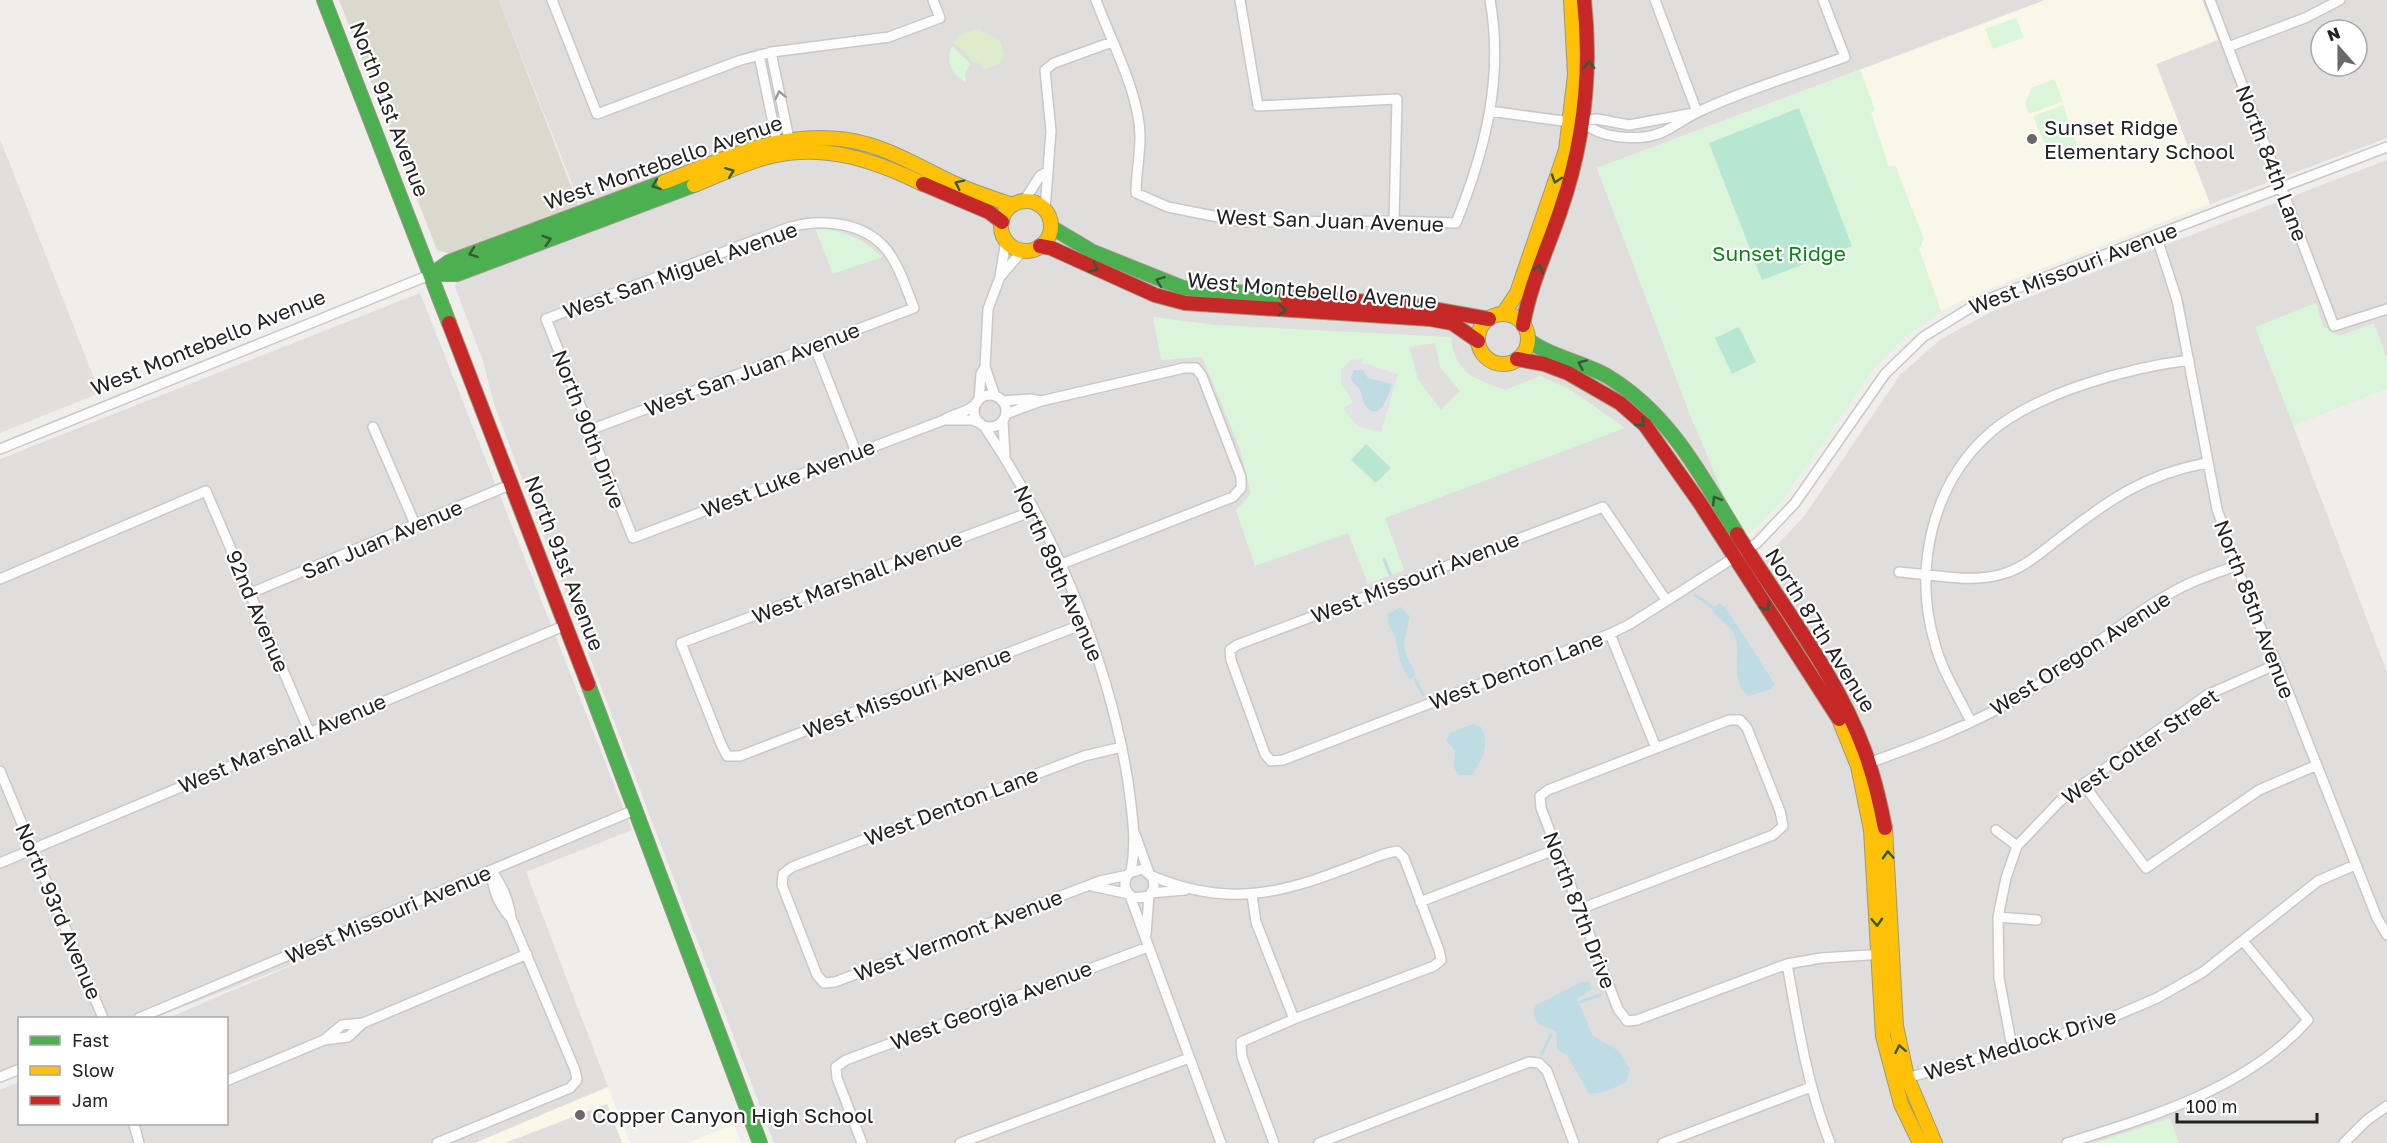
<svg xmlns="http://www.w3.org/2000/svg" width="2387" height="1143" font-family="'Golos Text',sans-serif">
<rect width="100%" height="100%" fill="#f0eeeb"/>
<path fill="#dfdedc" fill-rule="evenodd" d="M499 0H2045L1597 168 1691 417 1738 525 1718 540 1816 694 1835 726 1850 765 1866 839 1878 1041 1889 1087 1912 1143H774L495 407 482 358 455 287 458 278 590 229Z
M2202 0H2387V138L2210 204 2156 64 2217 40ZM2321 30H2357V66H2321Z
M2387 160V388L2293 425 2387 672V1143H1938L1925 1115 1901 1037 1890 839 1838 684 1763 560 1805 515 1900 375 1941 339 1993 311Z
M420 293 632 830 526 872 608 1087 475 1143H0V1090L19 1082 20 1124H226V1018H168L309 958 154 1018H20L19 1072 0 1079V459Z"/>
<path fill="#f8f7e8" d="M2045 0H2202L2218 40 2156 64 2210 204 1986 290 1941 311 1919 249 1923 239 1896 166 1889 168 1871 113 1875 110 1860 70Z
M608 1087 630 1143H475Z
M734 1124 741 1143H688Z"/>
<path fill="#d9d9cd" d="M339 0H499L580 209 451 254 437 250Z"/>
<path fill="#ddeccb" d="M979 29 1000 41 1004 54 1001 63 985 69 979 63H973L964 51 953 43 962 33Z"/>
<path fill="#daf5da" d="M2016 18 2024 37 1993 49 1985 29Z
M952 46 971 64 965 73 966 82C951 74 945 62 952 46Z
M1860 70 1875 110 1871 113 1889 167 1895 166 1924 239 1919 249 1941 311C1920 326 1899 341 1881 361 1853 391 1775 526 1745 534L1739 531 1691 417 1597 168Z
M2054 79 2063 101 2029 114 2025 103 2032 88Z
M2063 105 2077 145 2049 155 2033 116Z
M815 228C843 230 862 238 882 257L833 274Z
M2316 303 2323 326 2339 336 2374 323 2387 358V388L2293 425 2255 327Z
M1153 317 1217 325 1451 337C1455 374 1474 378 1505 390L1540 376 1571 390 1625 428 1385 518 1404 570 1368 584 1348 533 1255 566 1236 510 1251 494 1240 449 1202 357 1161 360Z
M2170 1118 2179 1143H2094Z"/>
<path fill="#b7e6d2" d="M1799 108 1852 246 1762 280 1709 143Z
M1739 327 1756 362 1732 374 1715 338Z
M1366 444 1391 468 1376 483 1351 460Z"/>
<path fill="#e0dfde" d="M0 139 100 393 0 433Z
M1435 343 1440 367 1460 391 1441 410 1418 379 1409 347Z
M607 1104 622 1143H505Z"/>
<path fill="#e2e1e5" d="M1363 359V363L1398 374 1381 432 1359 427 1343 409 1353 402 1341 383V370L1351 360Z"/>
<path fill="#bfdbe3" d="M1354 370H1363L1368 378 1392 384C1389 393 1380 425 1365 405 1362 401 1362 394 1360 390 1357 385 1353 384 1351 378Z
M1719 603 1727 609 1775 685 1771 689 1749 696C1729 682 1741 657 1736 639 1731 624 1720 622 1712 610Z
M1401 607 1409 615C1409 625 1405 634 1404 644 1404 656 1413 664 1415 675L1410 679C1398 667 1400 652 1395 637 1392 629 1386 624 1388 614Z
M1473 724 1481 727C1491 747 1482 758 1472 775H1459L1454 768 1455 750 1446 741 1450 733Z
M1581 982H1589L1592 989 1577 999 1593 1036 1619 1051 1630 1069 1627 1080C1615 1089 1604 1093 1589 1094L1567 1055 1557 1050 1556 1032 1537 1023 1534 1014 1535 1006Z"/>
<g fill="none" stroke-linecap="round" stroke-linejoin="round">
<path stroke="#bfdbe3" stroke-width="3" d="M1384 559 1390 574
M1695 595 1715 609
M1415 679 1423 695
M1580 1002 1600 995
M1542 1054 1551 1034"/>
<g stroke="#c9c8c7" stroke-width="12">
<path id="street" d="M552 0 597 114 741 60 772 52 889 37 940 18 933 0
M1096 0C1111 41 1140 94 1140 137 1140 156 1136 175 1136 193L1168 207 1243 222 1394 221 1456 223C1485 151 1504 78 1490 0
M1240 0 1258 106 1397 99 1394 221
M1655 0 1697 112
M2210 0 2334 326 2387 309
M2228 47 2305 18 2340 0
M771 52 790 144
M759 55 778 147
M1490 111 1570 122 1597 119 1629 125 1694 113
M1583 123C1600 136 1623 139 1644 137 1666 135 1679 121 1698 112 1744 90 1796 75 1845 57L1823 0
M1024 201 1040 176 1047 172
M1045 210 1051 131 1045 70 1054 63 1112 42
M2156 235 2177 300 2217 509 2250 604 2277 664 2377 918 2387 935
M1000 277 1023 250
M814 345 856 452
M985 367 995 396
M974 411a16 16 0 1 1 32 0a16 16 0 1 1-32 0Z
M979 400 981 374 985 367 988 309 1000 277 1006 240
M1002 401 1030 399 1041 401
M1006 414 1041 401 1184 368H1196L1202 376 1241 477V488L1233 497 1059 565
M944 420H973L980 423
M1003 422 1005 456
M984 426C1053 528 1109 660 1128 782 1132 812 1137 841 1131 872
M373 427 415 524
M590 430 914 308C906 288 899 265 886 249 862 221 822 219 790 227L546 319 633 538 944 420C954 413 967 413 976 404
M0 449 432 274
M1033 511 681 643 721 744 727 756H740L1086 623
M1899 572C1930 574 1968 583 1999 575 2024 569 2041 552 2061 537 2110 499 2144 475 2206 463
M0 579 206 491 309 731
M251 593 512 484
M1666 600 1603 507 1237 645 1230 650 1231 660 1265 754 1271 761 1283 760 1610 634 1630 624 1757 543 1795 503 1885 374 1923 337 1978 303 2387 147
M1610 634 1656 748
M1971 722C1959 697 1942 671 1935 644 1913 570 1931 484 1991 432 2038 392 2129 368 2189 360
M1122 747 1084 756 792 867 783 874 782 885 817 975 824 983 835 982 1100 881 1128 875
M1866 764C1919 745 1972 725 2021 696 2075 663 2123 618 2180 588 2197 579 2217 573 2235 566
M0 771 103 1018
M2084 785 2146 868 2259 790 2317 765
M1996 830 2017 846
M1135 834 1149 873
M0 863 566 625
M491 872C493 890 499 906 511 918
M1152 876C1242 914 1299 886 1384 854L1397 851 1404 858 1439 950 1441 960 1434 966 1294 1019 1241 1042 1242 1057 1274 1143
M1092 886 1129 894
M1151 893 1185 890
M1252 895 1256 922 1294 1019
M1130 896 1221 1143
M1420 902 1557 849
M1580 909 1773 835 1783 826 1780 811 1747 728 1740 720H1729L1548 790 1540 796 1541 808 1618 1009 1627 1021 1637 1020 1787 964 1821 958 1884 954
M1998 917 2037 920
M1146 934 1149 896 1154 888 1153 878 1143 869 1129 873C1122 883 1124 893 1135 898L1149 896
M1787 964C1798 1025 1807 1085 1830 1143
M139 1018 637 809
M324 1040 342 1025 363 1023 527 954
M2012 1047 1999 978 1998 917 2006 878 2017 846 2060 801 2207 695 2277 664
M0 1077 20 1069
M1903 1079 2060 1035 2108 1019 2157 998 2203 972 2318 881 2355 865
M226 1081 324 1040 348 1037 363 1023
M134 1124 139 1143
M437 1143 570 1088 577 1080 575 1070 511 918C509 900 502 885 491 870
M862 1143 837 1078 836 1067 846 1060 1148 947
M960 1143 1189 1058
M1319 1143 1529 1062 1539 1063 1547 1071 1574 1143
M1663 1143 1811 1087
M2067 1143C2151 1117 2248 1088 2308 1020L2243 941
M2344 1143 2367 1120 2387 1106"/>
</g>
<g stroke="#999a82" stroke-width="16">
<path id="fast" d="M324 0 449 323
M1051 227 1093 252 1183 288 1286 296
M432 274 449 262 664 182
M432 274H457L694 185
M1528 340C1551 357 1582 362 1607 376 1669 413 1701 475 1737 534
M588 684 760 1143"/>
</g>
<g stroke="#999a82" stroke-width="16">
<path id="slow" d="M664 182C729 157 795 124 866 144 895 152 922 168 949 181 970 191 991 198 1013 205
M694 185C719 175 745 162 772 156 825 143 876 161 923 184
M1001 226a25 25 0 1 1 50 0a25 25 0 1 1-50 0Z
M1503 314 1517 293 1566 150 1575 75 1571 0
M1478 339a25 25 0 1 1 50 0a25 25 0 1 1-50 0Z
M1839 719 1858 766 1871 830 1883 1036 1901 1104 1920 1143
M1885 828 1896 1026 1907 1077 1935 1143"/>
</g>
<g stroke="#999a82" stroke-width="16">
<path id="jam" d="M923 184 989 212 1002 222
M1040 246 1051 248 1155 295 1185 303 1430 319 1452 323 1478 341
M1286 296 1410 305 1489 319
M449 323 588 684
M1523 325C1530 285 1547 250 1560 212 1584 143 1592 73 1584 0
M1517 359 1544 364 1568 373 1620 403 1645 425 1700 503 1839 719
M1737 534C1781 605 1836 673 1865 752 1874 777 1880 802 1885 828"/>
</g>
<use href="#street" stroke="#fdfcfc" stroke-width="9"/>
<use href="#fast" stroke="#4caf50" stroke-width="14"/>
<use href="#slow" stroke="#ffc107" stroke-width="14"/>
<use href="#jam" stroke="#c62828" stroke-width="14"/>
</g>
<defs><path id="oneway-chevron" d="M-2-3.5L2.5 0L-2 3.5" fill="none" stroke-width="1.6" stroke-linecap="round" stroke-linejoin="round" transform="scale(1.5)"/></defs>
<g stroke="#335a34">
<use href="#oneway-chevron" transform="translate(1589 65) rotate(-89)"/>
<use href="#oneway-chevron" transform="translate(730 172) rotate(-21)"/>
<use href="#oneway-chevron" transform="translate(1556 179) rotate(108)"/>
<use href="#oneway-chevron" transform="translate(959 184) rotate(-154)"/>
<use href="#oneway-chevron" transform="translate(656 185) rotate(159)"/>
<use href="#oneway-chevron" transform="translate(547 240) rotate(-17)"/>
<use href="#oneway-chevron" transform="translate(473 253) rotate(160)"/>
<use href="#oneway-chevron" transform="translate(1094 268) rotate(25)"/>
<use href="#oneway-chevron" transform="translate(1539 269) rotate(-69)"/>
<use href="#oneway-chevron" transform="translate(1160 281) rotate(-160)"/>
<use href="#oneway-chevron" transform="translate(1282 310) rotate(3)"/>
<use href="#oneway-chevron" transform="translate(1582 364) rotate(-156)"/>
<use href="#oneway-chevron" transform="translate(1641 423) rotate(44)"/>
<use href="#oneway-chevron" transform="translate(1716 500) rotate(-122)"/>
<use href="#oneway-chevron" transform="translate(1766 607) rotate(57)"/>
<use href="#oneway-chevron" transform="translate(1888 855) rotate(-93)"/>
<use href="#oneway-chevron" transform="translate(1877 922) rotate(87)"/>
<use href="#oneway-chevron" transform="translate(1900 1049) rotate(-101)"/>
</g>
<use stroke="#9a9a9a" href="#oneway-chevron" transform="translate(780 95) rotate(-102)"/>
<g fill="#6a6968" stroke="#fff" stroke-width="2">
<circle cx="2032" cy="139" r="6"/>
<circle cx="580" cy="1115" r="6"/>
</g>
<g text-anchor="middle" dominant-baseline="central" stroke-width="4.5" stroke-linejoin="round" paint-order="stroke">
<g font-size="21" fill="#222" stroke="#fff">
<text transform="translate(390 109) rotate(69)">North 91st Avenue</text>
<text transform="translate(663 162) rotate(-19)">West Montebello Avenue</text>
<text transform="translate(2272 163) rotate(69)">North 84th Lane</text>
<text transform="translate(1330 220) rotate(2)">West San Juan Avenue</text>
<text transform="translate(2073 268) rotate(-21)">West Missouri Avenue</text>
<text transform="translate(680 270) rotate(-20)">West San Miguel Avenue</text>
<text transform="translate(1312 290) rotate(5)">West Montebello Avenue</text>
<text transform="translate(208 342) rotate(-22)">West Montebello Avenue</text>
<text transform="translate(752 369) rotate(-21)">West San Juan Avenue</text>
<text transform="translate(589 429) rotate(69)">North 90th Drive</text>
<text transform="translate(788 478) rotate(-21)">West Luke Avenue</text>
<text transform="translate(382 539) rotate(-23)">San Juan Avenue</text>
<text transform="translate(565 563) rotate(69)">North 91st Avenue</text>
<text transform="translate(1059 573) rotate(66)">North 89th Avenue</text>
<text transform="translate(857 577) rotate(-21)">West Marshall Avenue</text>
<text transform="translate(1415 577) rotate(-21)">West Missouri Avenue</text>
<text transform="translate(2255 609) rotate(69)">North 85th Avenue</text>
<text transform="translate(258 611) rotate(67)">92nd Avenue</text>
<text transform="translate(1821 630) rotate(58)">North 87th Avenue</text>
<text transform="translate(2080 653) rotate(-33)">West Oregon Avenue</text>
<text transform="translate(1516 670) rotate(-21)">West Denton Lane</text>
<text transform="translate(907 692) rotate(-21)">West Missouri Avenue</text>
<text transform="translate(282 743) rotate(-23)">West Marshall Avenue</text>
<text transform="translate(2140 746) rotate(-35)">West Colter Street</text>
<text transform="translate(951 806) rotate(-21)">West Denton Lane</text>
<text transform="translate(1580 910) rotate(69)">North 87th Drive</text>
<text transform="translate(59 911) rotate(67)">North 93rd Avenue</text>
<text transform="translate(388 914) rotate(-23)">West Missouri Avenue</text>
<text transform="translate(958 935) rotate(-21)">West Vermont Avenue</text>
<text transform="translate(991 1005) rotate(-21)">West Georgia Avenue</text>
<text transform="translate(2020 1044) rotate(-17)">West Medlock Drive</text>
</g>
<g font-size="21" fill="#222" stroke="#fff" text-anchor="start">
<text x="2044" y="127">Sunset Ridge<tspan x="2044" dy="24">Elementary School</tspan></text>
<text x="592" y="1115">Copper Canyon High School</text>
</g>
<g font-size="21" fill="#0c8416" stroke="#fff">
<text x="1779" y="253">Sunset Ridge</text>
</g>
</g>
<rect x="18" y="1017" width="210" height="108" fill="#ffffff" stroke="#a7a7a7" stroke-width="1.5"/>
<rect x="30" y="1036" width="30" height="9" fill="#4caf50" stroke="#a7a7a7" stroke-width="1.5"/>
<text x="72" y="1047" font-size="18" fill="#222222">Fast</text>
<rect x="30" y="1066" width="30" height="9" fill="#ffc107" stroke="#a7a7a7" stroke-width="1.5"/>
<text x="72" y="1077" font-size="18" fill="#222222">Slow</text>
<rect x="30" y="1096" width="30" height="9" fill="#c62828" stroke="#a7a7a7" stroke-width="1.5"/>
<text x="72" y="1107" font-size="18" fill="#222222">Jam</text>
<g transform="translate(2339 48) rotate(339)"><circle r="28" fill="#ffffff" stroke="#a7a7a7" stroke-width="1.5"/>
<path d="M0-4.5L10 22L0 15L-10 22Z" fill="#6a6968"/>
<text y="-9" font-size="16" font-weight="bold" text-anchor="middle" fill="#222222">N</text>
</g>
<path d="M2177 1113v9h140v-9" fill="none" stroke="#222222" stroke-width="3"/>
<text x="2186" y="1113" font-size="18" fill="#222222" stroke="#ffffff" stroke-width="4.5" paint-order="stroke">100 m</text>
</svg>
